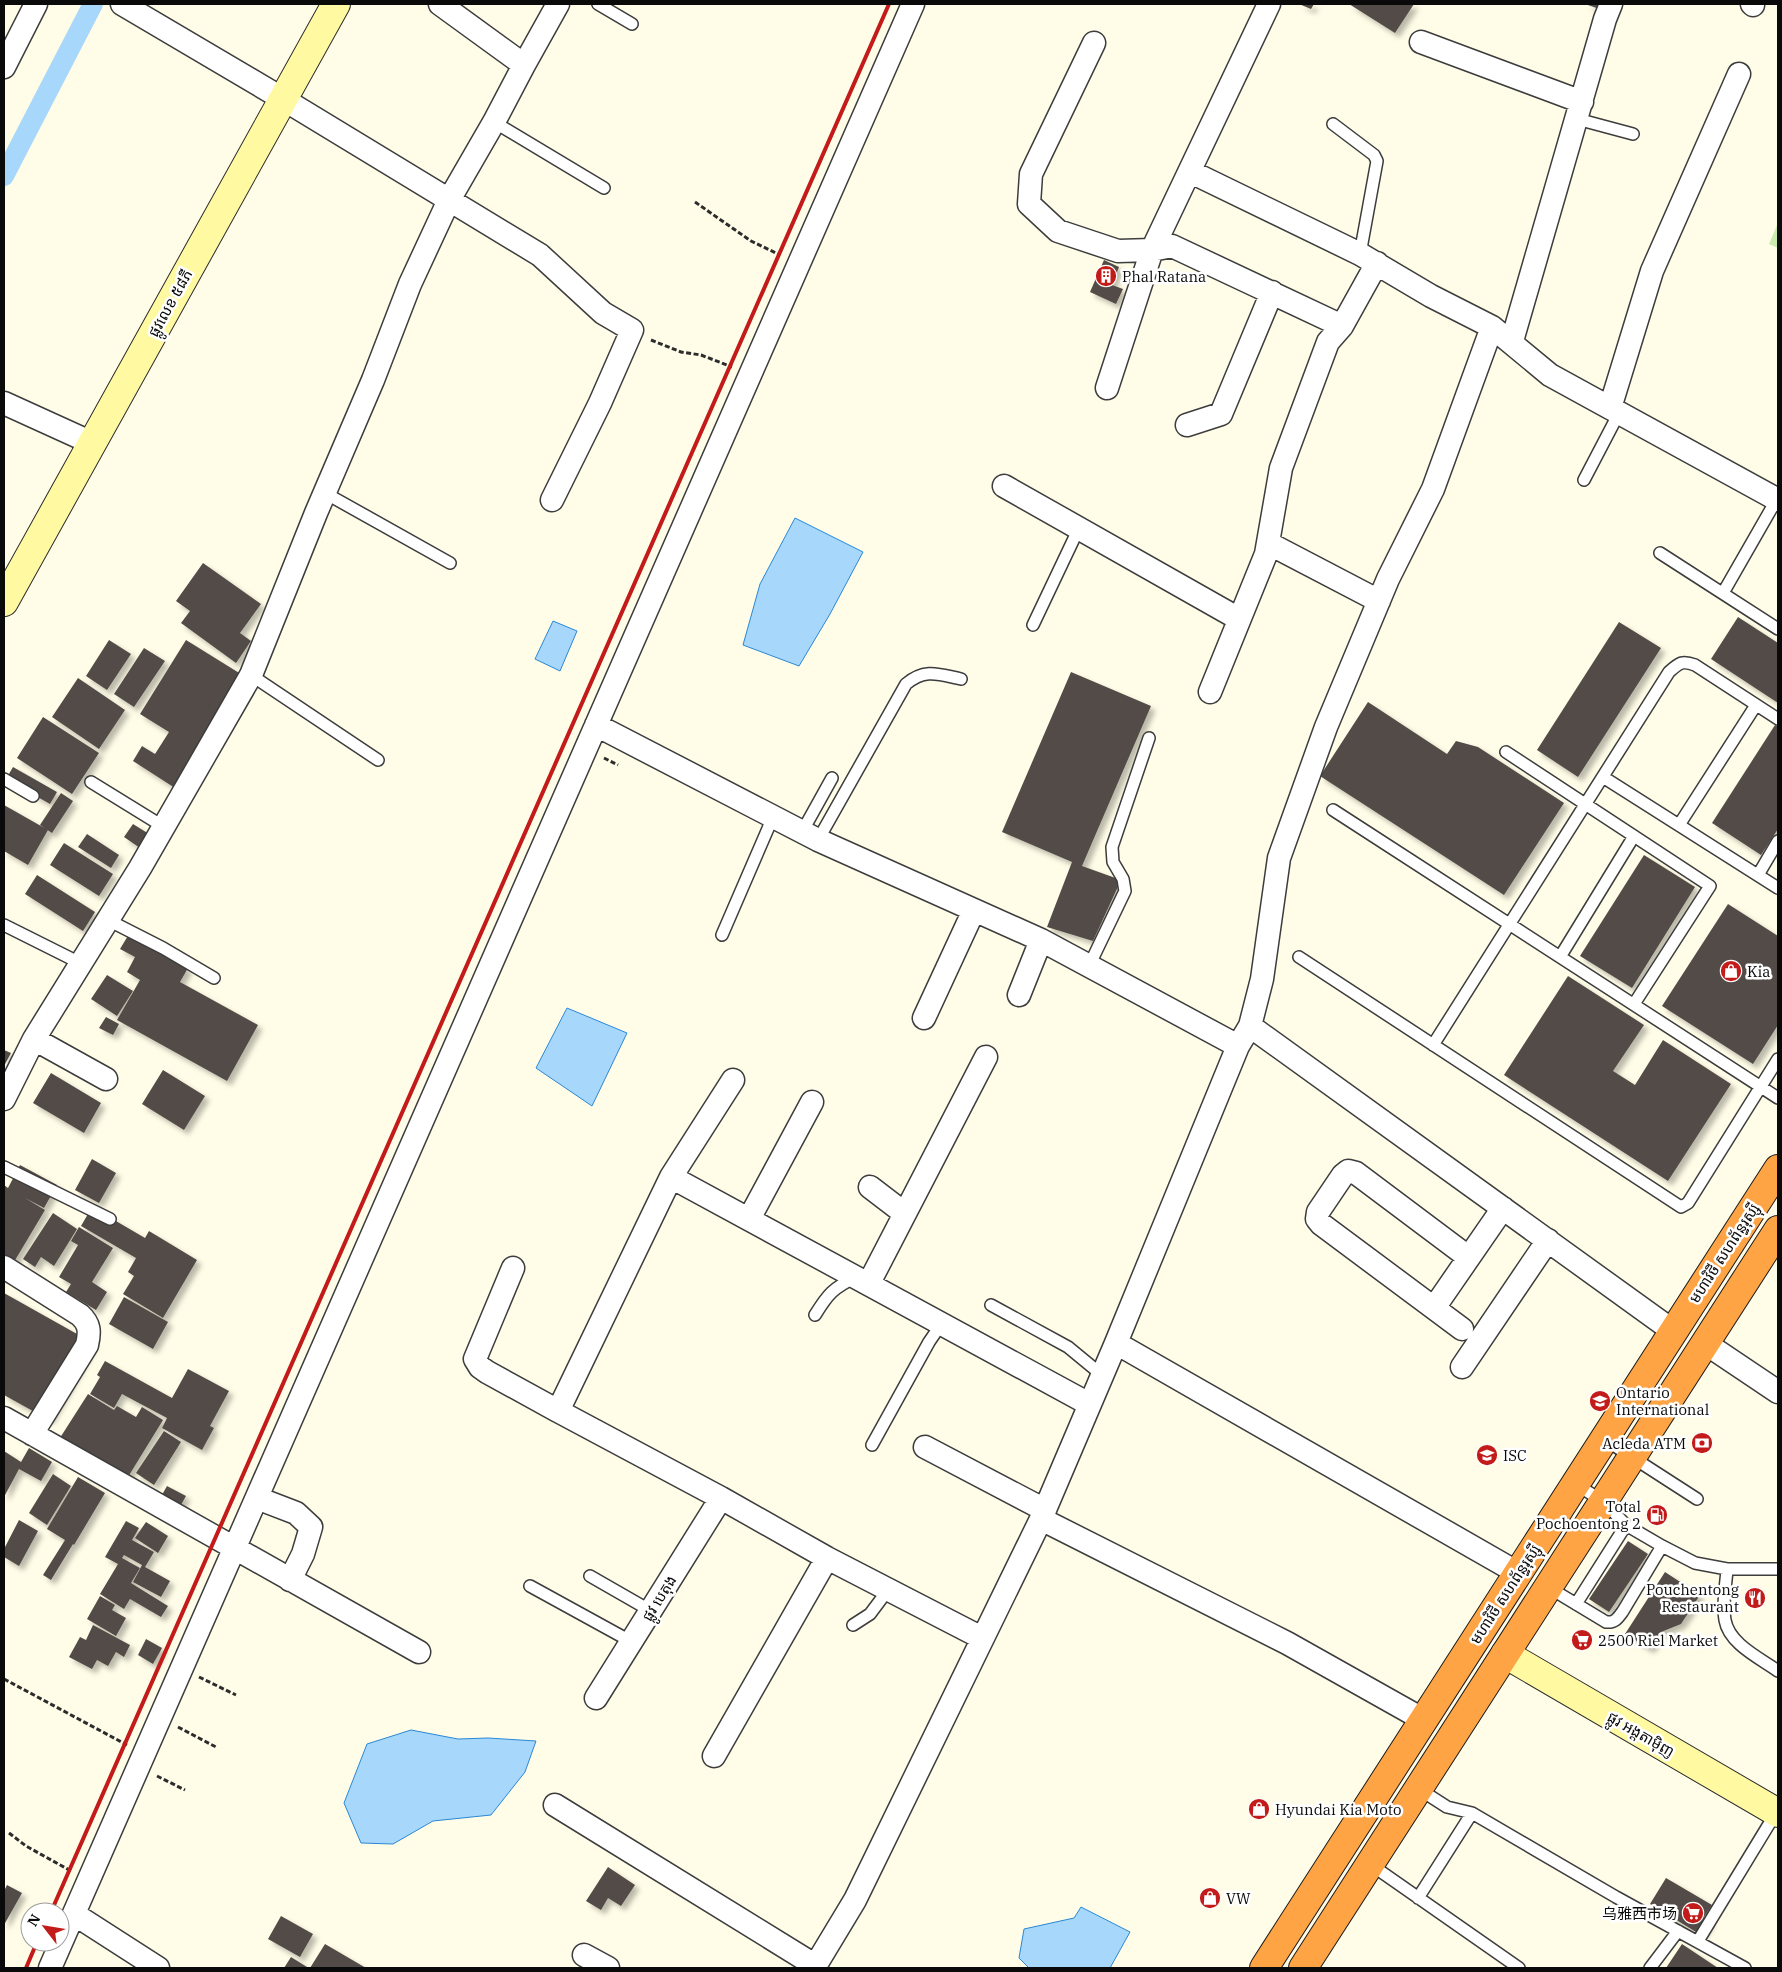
<svg xmlns="http://www.w3.org/2000/svg" width="1782" height="1972" font-family="'IBM Plex Serif','Noto Sans SC','Noto Sans Khmer',serif">
<defs>
<filter id="shadow"><feDropShadow dx="4.5" dy="4.5" stdDeviation="2.5" flood-color="#0004"/></filter>
</defs>
<rect width="100%" height="100%" fill="#fffce7"/>
<path fill="#cbebae" d="M1778 223V248L1769 244Z"/>
<path fill="#a7d7fa" stroke="#2988d6" d="M795 518 863 552 830 614 799 666 743 645 760 584Z
M553 621 577 631 560 671 535 659Z
M567 1008 627 1033 592 1106 536 1068Z
M411 1730 458 1739 488 1738 536 1741 525 1772 491 1815 433 1821 393 1844 361 1843 344 1803 367 1744Z
M1081 1907 1130 1932 1110 1968H1029L1019 1958 1024 1929 1074 1918Z"/>
<g fill="none" stroke-linecap="round" stroke-linejoin="round">
<path stroke="#a7d7fa" stroke-width="20" d="M4 176 93 4"/>
</g>
<path fill="#534c46" filter="url(#shadow)" d="M1299 4H1314L1311 9Z
M1349 4H1414L1395 33Z
M1585 4H1608L1605 11Z
M1104 260 1119 267 1112 285 1123 289 1116 304 1090 292Z
M203 563 261 604 240 633 251 641 236 663 181 623 190 611 176 601Z
M1738 617 1778 643V703L1711 659Z
M1619 622 1661 648 1578 777 1537 750Z
M109 640 131 654 107 690 86 676Z
M186 640 244 676 175 788 133 761 142 746 155 754 169 732 140 714Z
M144 648 165 661 134 707 114 694Z
M1071 672 1151 706 1082 866 1121 880 1093 941 1047 927 1072 862 1002 832Z
M78 678 125 710 99 749 52 717Z
M1368 702 1447 754 1456 741 1478 747 1564 803 1504 895 1320 776Z
M43 717 99 753 72 794 17 758Z
M1775 725 1778 726V829L1761 855 1712 823Z
M13 767 57 792 50 804 6 779Z
M61 793 73 801 52 833 40 825Z
M4 805 48 830 28 865 4 851Z
M133 824 149 834 140 848 124 837Z
M87 834 119 855 111 868 78 847Z
M64 843 113 874 99 896 50 865Z
M1644 855 1695 887 1632 988 1580 956Z
M37 875 95 912 83 931 25 894Z
M1728 904 1778 936V1025L1753 1064 1662 1006Z
M129 934 188 968 180 982 258 1025 227 1081 117 1020 140 980 127 972 135 957 120 949Z
M107 975 133 991 117 1016 91 999Z
M1568 976 1644 1025 1613 1071 1635 1085 1663 1040 1731 1084 1668 1181 1504 1075Z
M106 1017 119 1024 113 1035 99 1028Z
M4 1050 11 1053 4 1066Z
M163 1070 205 1096 184 1130 142 1104Z
M51 1073 101 1103 84 1133 33 1103Z
M92 1159 116 1173 99 1203 75 1190Z
M20 1165 57 1185 44 1208 25 1198 45 1210 11 1267 4 1263V1185L8 1188Z
M92 1207 145 1238 149 1231 197 1260 163 1318 123 1294 134 1276 128 1272 136 1258 81 1226Z
M53 1213 77 1229 54 1266 41 1257 35 1267 23 1259Z
M79 1227 113 1248 92 1282 107 1292 96 1310 66 1292 71 1284 59 1277 78 1245 71 1241Z
M4 1293 93 1343 49 1420 4 1395Z
M124 1297 168 1322 153 1349 109 1324Z
M105 1361 172 1398 188 1369 229 1391 210 1426 214 1428 202 1450 162 1428 167 1418 122 1394 114 1408 90 1394 100 1377 97 1375Z
M88 1394 114 1410 117 1406 136 1417 142 1407 163 1420 128 1477 58 1441Z
M164 1431 181 1442 154 1485 136 1473Z
M29 1448 52 1462 41 1481 19 1469 4 1497V1451L21 1462Z
M53 1474 71 1486 47 1525 29 1513Z
M78 1477 105 1493 74 1545 73 1544 51 1580 43 1575 65 1540 47 1529Z
M167 1486 186 1496 173 1519 154 1509Z
M19 1520 38 1531 19 1566 4 1557V1549Z
M126 1521 139 1528 132 1540 154 1552 145 1567 170 1581 161 1597 133 1582 142 1565 124 1555 122 1558 140 1568 131 1583 168 1606 161 1617 130 1599 124 1609 100 1594 118 1564 105 1557Z
M146 1522 168 1536 158 1553 135 1538Z
M1628 1541 1648 1554 1609 1612 1589 1599Z
M1665 1572 1700 1595 1681 1624 1661 1632 1650 1649 1625 1634Z
M100 1596 115 1605 112 1610 126 1618 116 1636 87 1619Z
M93 1625 130 1645 124 1657 116 1652 108 1666 97 1660 92 1669 69 1657 80 1637 86 1640Z
M146 1639 162 1648 153 1664 138 1655Z
M608 1867 635 1885 621 1906 608 1898 601 1910 586 1901Z
M1666 1878 1712 1905 1704 1917 1710 1921 1701 1935 1650 1904Z
M7 1885 22 1893 4 1925V1891Z
M281 1916 313 1934 300 1957 268 1939Z
M325 1944 366 1968H310Z
M1682 1944 1718 1968H1666Z
M291 1957 307 1967 306 1968H284Z"/>
<g fill="none" stroke-linecap="round" stroke-linejoin="round">
<g stroke="#3d3d3d" stroke-width="14">
<path id="lane" d="M598 4 632 24
M1577 119 1633 134
M494 122 604 188
M1333 124 1374 155 1377 161 1360 254
M1584 480 1619 413
M325 493 450 563
M1660 553 1778 629
M1723 593 1778 497
M1033 625 1079 528
M251 675 378 760
M1506 752 1710 886 1634 1004
M1603 777 1778 888
M4 779 33 796
M91 782 164 827
M1333 810 1778 1098
M1679 825 1756 705
M802 832 832 778
M818 840 906 684C925 668 938 674 961 679
M1758 875 1778 841
M108 920 163 948 214 978
M4 925 80 963
M722 935 773 817
M1299 957 1681 1207 1688 1203 1778 1059
M1560 957 1634 836
M1089 966 1125 891 1123 879 1113 862 1112 847 1149 738
M1433 1045 1669 672C1679 663 1682 660 1695 665L1778 719
M4 1167 110 1219
M991 1305 1068 1347 1102 1375
M815 1315C828 1294 833 1288 856 1277
M1604 1439 1697 1499
M872 1445 929 1342 942 1323
M1575 1484 1603 1501 1626 1525 1662 1546 1695 1563 1727 1569H1778
M1727 1569C1726 1585 1722 1604 1725 1620 1729 1644 1760 1658 1778 1671
M590 1576 651 1611
M530 1586 632 1642
M1548 1587 1606 1622C1615 1623 1618 1618 1623 1611L1662 1546
M1576 1604 1626 1525
M853 1625 870 1614 888 1590
M1419 1789 1447 1807 1472 1813 1616 1897 1745 1968
M1370 1864 1519 1968
M1418 1898 1472 1813
M1698 1941 1777 1811
M1650 1968 1678 1931"/>
</g>
<g stroke="#3d3d3d" stroke-width="25">
<path id="street" d="M122 4 283 99 540 255 603 313 632 330 600 403 552 500
M1752 4 1753 5
M1421 42 1582 102
M1094 43 1031 174 1029 204 1058 231 1118 251 1152 250 1172 246 1342 326
M524 65 558 4
M4 67 36 4
M1191 172 1360 254 1431 296 1492 327 1550 375 1778 500
M1512 341 1605 19 1611 4
M1107 388 1152 250 1269 4
M4 403 92 443
M1610 408 1652 271 1739 74
M1187 425 1221 414 1272 292
M1004 486 1239 619
M1268 543 1379 601
M1210 692 1266 554 1281 468 1328 342 1342 326 1377 263
M596 725 818 840 1041 940 1238 1046
M1019 995 1041 940
M924 1018 974 910
M1250 1026 1673 1331
M34 1039 106 1079
M4 1099 34 1039 140 868 251 675 316 513 373 380 410 284 449 200 494 122 524 65 440 4
M671 1177 733 1080
M870 1187 904 1213
M749 1219 812 1102
M4 1267 80 1315C90 1324 90 1332 87 1345L32 1434
M513 1268 475 1359 480 1367 487 1372 558 1411
M869 1283 986 1057
M1434 1308 1503 1208
M1462 1329 1321 1224 1317 1219 1318 1212 1343 1175 1348 1171 1356 1173 1468 1257
M1116 1343 1518 1573
M1705 1343 1778 1392
M1462 1367 1548 1240
M4 1418 419 1652
M925 1447 1045 1510
M257 1498 296 1513 311 1527 303 1554 290 1580
M1041 1519 1287 1643 1424 1720
M982 1638 827 1558 721 1498 558 1411 671 1177 1089 1404
M596 1698 721 1498
M714 1756 827 1558
M555 1805 816 1966
M74 1914 158 1968
M584 1955 608 1968
M50 1968 913 4
M814 1968 855 1900 1041 1519 1116 1343 1238 1046 1250 1026 1262 979 1279 858 1326 727 1388 579 1433 489 1492 327"/>
</g>
<g stroke="#2c2c2c" stroke-width="30">
<path id="secondary" d="M4 602 336 4
M1505 1654 1778 1813"/>
</g>
<g stroke="#1b1b1b" stroke-width="30">
<path id="highway" d="M1264 1968 1778 1169
M1303 1968 1778 1230"/>
</g>
<path stroke="#2c2c2c" stroke-width="3" stroke-dasharray="5 2.5" stroke-linecap="butt" d="M695 202 751 241 780 255
M651 340 681 352 701 355 732 367
M604 758 618 765
M199 1677 236 1695
M4 1679 127 1745
M178 1727 216 1747
M157 1776 185 1790
M9 1833 26 1846 71 1871"/>
<use href="#lane" stroke="#fff" stroke-width="11"/>
<use href="#street" stroke="#fff" stroke-width="22"/>
<use href="#secondary" stroke="#fffaa2" stroke-width="28"/>
<use href="#highway" stroke="#ffa445" stroke-width="28"/>
<path stroke="#c21b1a" stroke-width="4" d="M51 1912 889 4
M26 1968 37 1942"/>
</g>
<defs>
<g id="building-disc" transform="scale(1.125)"><circle r="9.5" fill="#c21b1a" stroke="#fff"/><path d="M-4-6H4V6H1V3H-1V6H-4ZM-2.5-4.3h1.7v1.8h-1.7ZM.8-4.3h1.7v1.8H.8ZM-2.5-1h1.7V.8h-1.7ZM.8-1h1.7V.8H.8Z" fill="#fff"/></g>
<g id="shop-disc" transform="scale(1.125)"><circle r="9.5" fill="#c21b1a" stroke="#fff"/><path d="M-5-2.5h2.3a2.7 3.5 0 0 1 5.4 0H5L5.5 6h-11ZM-1.5-2.5h3a1.5 2.3 0 0 0-3 0Z" fill="#fff"/></g>
<g id="school-disc" transform="scale(1.125)"><circle r="9.5" fill="#c21b1a" stroke="#fff"/><path d="M0-5L7-2L0 1L-7-2ZM-4 1L0 2.5L4 1V4Q0 6-4 4Z" fill="#fff"/></g>
<g id="bank-disc" transform="scale(1.125)"><circle r="9.5" fill="#c21b1a" stroke="#fff"/><path d="M-6-4H6V4H-6ZM0-2.3a2.3 2.3 0 1 0 0 4.6a2.3 2.3 0 1 0 0-4.6Z" fill="#fff"/></g>
<g id="fuel-disc" transform="scale(1.125)"><circle r="9.5" fill="#c21b1a" stroke="#fff"/><path d="M-5.5-6h7V0h2V4h1.3V-2.5L3-4.5l.8-.8L6-3V5H2.5V1h-1V6h-7ZM-4.2-4.7v3.2H.2V-4.7Z" fill="#fff"/></g>
<g id="restaurant-disc" transform="scale(1.125)"><circle r="9.5" fill="#c21b1a" stroke="#fff"/><path d="M-5-6h1v4h1v-4h1v4h1v-4h1v5L-1.5 .5V6h-2V.5L-5-1ZM5-6V6H3V1.5H1.5Q1.5-4 5-6Z" fill="#fff"/></g>
<g id="supermarket-disc" transform="scale(1.125)"><circle r="9.5" fill="#c21b1a" stroke="#fff"/><path d="M-6-5.5h2.5l.6 2H6L4.5 2H-2.5L-4.4-4H-6ZM-1.5 3.2a1.3 1.3 0 1 0 .1 0ZM3 3.2a1.3 1.3 0 1 0 .1 0Z" fill="#fff"/></g>
</defs>
<g fill-rule="evenodd">
<use href="#building-disc" x="1106" y="276"/>
<use href="#shop-disc" x="1731" y="971"/>
<use href="#school-disc" x="1600" y="1401"/>
<use href="#bank-disc" x="1702" y="1443"/>
<use href="#school-disc" x="1487" y="1455"/>
<use href="#fuel-disc" x="1657" y="1515"/>
<use href="#restaurant-disc" x="1755" y="1598"/>
<use href="#supermarket-disc" x="1582" y="1640"/>
<use href="#shop-disc" x="1259" y="1809"/>
<use href="#shop-disc" x="1210" y="1898"/>
<use href="#supermarket-disc" x="1693" y="1913"/>
</g>
<g text-anchor="middle" dominant-baseline="central" stroke-width="5" stroke-linejoin="round" paint-order="stroke">
<g font-size="15" fill="#0a0a0a" stroke="#fff" text-anchor="start">
<text x="1122" y="276">Phal Ratana</text>
<text x="1747" y="971">Kia</text>
<text x="1616" y="1392">Ontario<tspan x="1616" dy="17">International</tspan></text>
<text x="1686" y="1443" text-anchor="end">Acleda ATM</text>
<text x="1503" y="1455">ISC</text>
<text x="1641" y="1506" text-anchor="end">Total<tspan x="1641" dy="17">Pochoentong 2</tspan></text>
<text x="1739" y="1589" text-anchor="end">Pouchentong<tspan x="1739" dy="17">Restaurant</tspan></text>
<text x="1598" y="1640">2500 Riel Market</text>
<text x="1275" y="1809">Hyundai Kia Moto</text>
<text x="1226" y="1898">VW</text>
<text x="1677" y="1913" text-anchor="end">乌雅西市场</text>
</g>
<g font-size="15" fill="#0a0a0a" stroke="#fff">
<text transform="translate(170 303) rotate(-61)">ផ្លូវលេខ ៥៨ភី</text>
<text transform="translate(1724 1253) rotate(-57)">មហាវិថី សហព័ន្ធរុស្ស៊ី</text>
<text transform="translate(1505 1594) rotate(-57)">មហាវិថី សហព័ន្ធរុស្ស៊ី</text>
<text transform="translate(659 1598) rotate(-58)">ផ្លូវ បេតុង</text>
<text transform="translate(1641 1734) rotate(30)">ផ្លូវ អង្តតាម៉ិញ</text>
</g>
</g>
<rect width="1782" height="1972" fill="none" stroke="#0a0a0a" stroke-width="10"/>
<g transform="translate(45 1927) rotate(301)"><circle r="24" fill="#ffffff" stroke="#9d9d9d"/>
<path d="M0-4L9 19L0 12L-9 19Z" fill="#c21b1a"/>
<text y="-8" font-size="14" font-weight="bold" text-anchor="middle" fill="#0a0a0a">N</text>
</g>
</svg>
